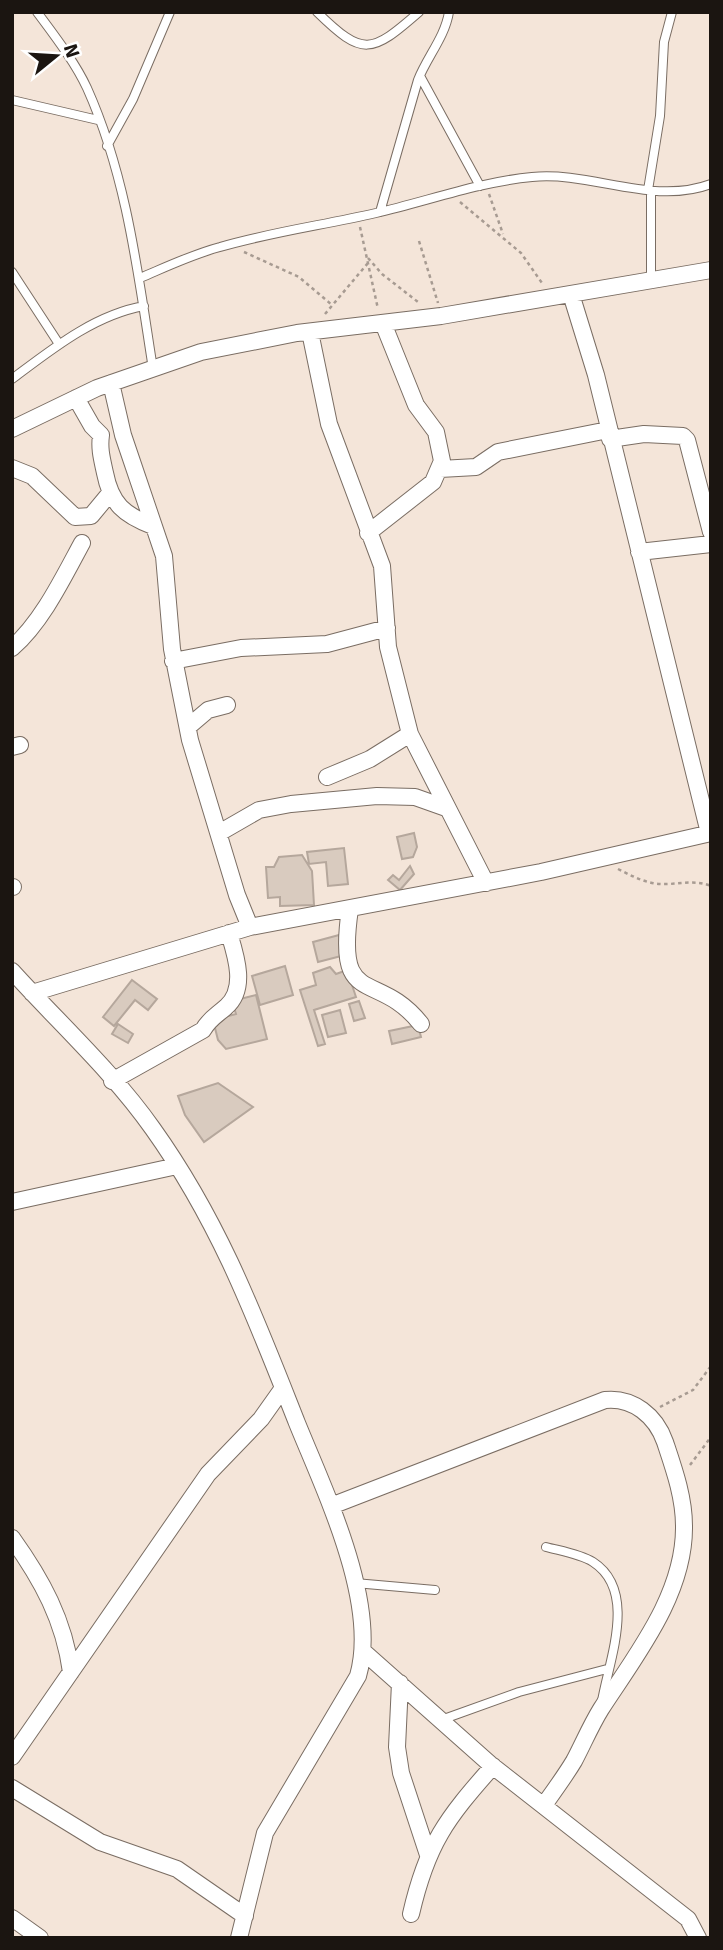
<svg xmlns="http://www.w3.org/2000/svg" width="723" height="1950" font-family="Signika,sans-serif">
<rect width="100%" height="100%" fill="#f4e5d9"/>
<path fill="#d9cbbf" stroke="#b5a79c" stroke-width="2" d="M414 833 417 847 413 857 402 859 397 837Z
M344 848 348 884 328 886 326 862 309 864 307 852Z
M302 855 312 871 314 905 280 906V897L268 898 266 867H274L279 857Z
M410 866 414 874 400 890 388 880 393 875 399 880Z
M339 935 345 955 318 962 313 942Z
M285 966 293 995 260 1005 252 976Z
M330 967 336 974 347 970 356 997 314 1010 325 1044 318 1046 300 990 316 985 313 973Z
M132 980 157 999 148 1010 135 1000 114 1026 103 1017Z
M256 995 267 1039 226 1049 218 1040 213 1020 236 1014 232 1001Z
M359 1001 365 1018 354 1021 349 1004Z
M340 1010 346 1033 328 1037 322 1015Z
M118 1024 133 1034 128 1043 112 1034Z
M418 1025 421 1037 392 1044 389 1031Z
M218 1083 253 1107 204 1142 185 1115 178 1096Z"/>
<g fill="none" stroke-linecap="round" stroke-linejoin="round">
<g stroke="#7a6d63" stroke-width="10">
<path id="lane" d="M37 12C54 35 75 62 87 88 127 177 138 274 153 369
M317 12C363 57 371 54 419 12
M420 76 480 186
M12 100 98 120
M107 146 133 99 170 12
M648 190 660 116 664 42 672 12
M651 191V281
M380 212 418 80C427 57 445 37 449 12
M12 272 59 344
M140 278C166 267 193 254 220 247 271 232 324 225 376 213 428 201 479 182 532 177 592 171 652 206 711 184
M12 379C52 349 94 315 144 306
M546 1547C561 1551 580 1554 593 1562 638 1591 609 1660 602 1701
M355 1583 435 1590
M441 1720 519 1692 607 1669"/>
</g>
<g stroke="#7a6d63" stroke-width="18">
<path id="street" d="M571 294 596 375 709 833
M310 332 329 424 382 566 388 647 410 734 486 883
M111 383 123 435 164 556 172 649 190 740 237 895 250 927
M76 398 92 426 101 435C99 449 102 459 105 473 111 504 124 515 153 526
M12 429 97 388 201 352 297 333 441 316 711 270
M610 439 644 434 683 436 687 440 711 532
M12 468 32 476 75 517 91 516 110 493
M440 469 476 467 498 452 608 430
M368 533 433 482 442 461 436 432 416 405 383 323
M639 552 711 544
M12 648C42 622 63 578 82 543
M173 661 241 648 327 644 387 628
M188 727 208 710 227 705
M12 747 20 745
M327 777 370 759 410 734
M219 833 259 810 291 804 377 796 415 797 446 808
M12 887H13
M350 909C335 1011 377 968 421 1024
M12 971C59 1023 113 1072 153 1129 220 1223 255 1317 297 1423 325 1492 379 1603 358 1676L265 1833 239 1938
M32 993 250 927 541 872 711 833
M112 1081 203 1030C210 1018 216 1016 226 1007 247 989 236 956 229 933
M12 1202 177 1166
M331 1506 605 1400C633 1397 656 1416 665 1442 674 1469 684 1497 684 1526 685 1594 636 1655 601 1709 591 1725 583 1744 574 1761 565 1776 554 1791 544 1805
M12 1538C42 1580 64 1620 71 1672
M365 1653 490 1764 688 1919 698 1938
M400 1683 397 1747 401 1773 428 1855
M12 1757 208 1474 261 1419 283 1388
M12 1788 100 1842 177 1869 245 1916
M411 1914C427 1844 446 1819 493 1766
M12 1918 40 1938"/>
</g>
<path stroke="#a79b92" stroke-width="2.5" stroke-dasharray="3.5 3.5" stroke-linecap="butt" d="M489 194 503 234
M460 202 521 253 542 283
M360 227 378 309
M419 241 438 303
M244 252 299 277 332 305
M368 258 382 274 418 302
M325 314 368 263
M618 869C632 876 645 883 660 884 677 885 695 879 711 886
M660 1407 693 1390 711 1366
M690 1465 711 1437"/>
<use href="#lane" stroke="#fff" stroke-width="8"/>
<use href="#street" stroke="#fff" stroke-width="16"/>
</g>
<rect width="723" height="1950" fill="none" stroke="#1b1511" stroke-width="28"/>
<g transform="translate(56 56) rotate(72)" stroke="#ffffff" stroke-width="5" paint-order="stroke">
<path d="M0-5L12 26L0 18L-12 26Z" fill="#1b1511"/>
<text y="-10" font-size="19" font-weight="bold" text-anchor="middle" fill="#1b1511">N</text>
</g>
</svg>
